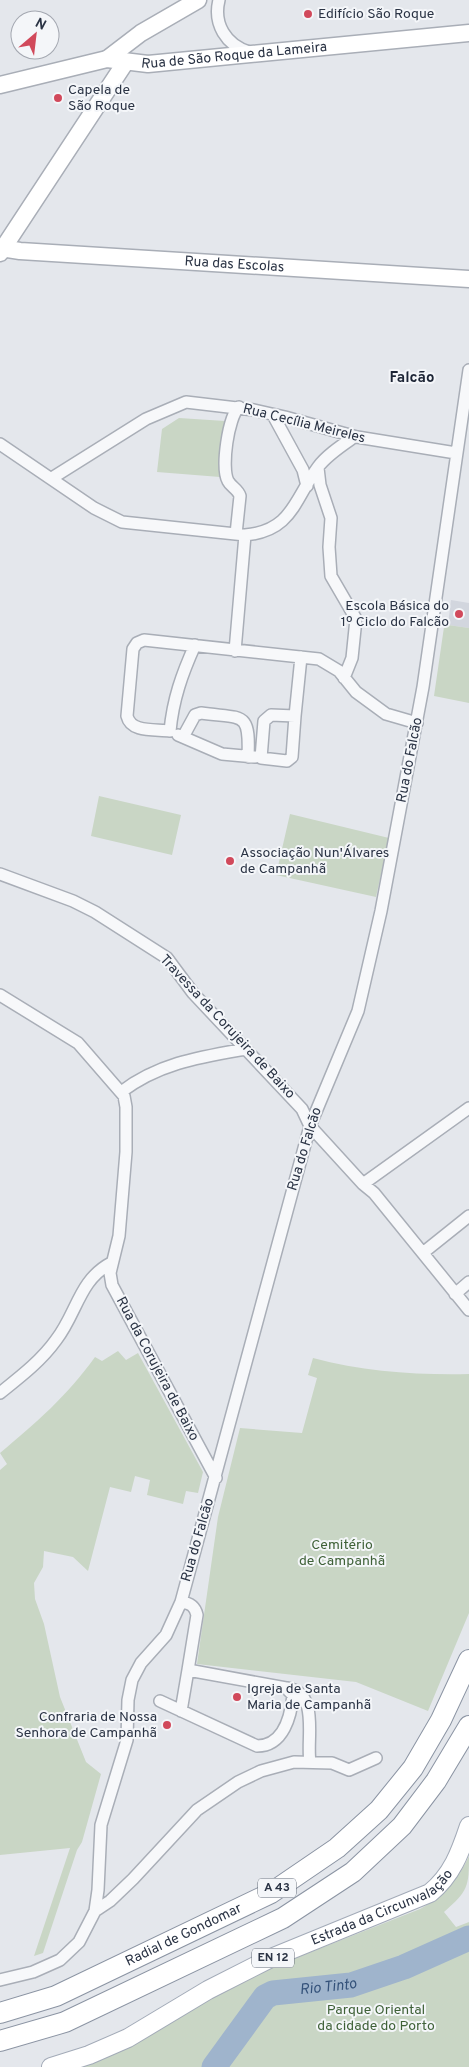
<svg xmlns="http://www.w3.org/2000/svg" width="469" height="2067" font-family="Overpass,sans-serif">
<rect width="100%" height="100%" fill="#e4e7ec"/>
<path fill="#d2d6de" d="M451 600 469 603V628L448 625Z"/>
<path fill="#c9d6c5" d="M179 418 225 421 220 477 157 472 162 429Z
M448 625 469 628V703L434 696 444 627Z
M99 796 181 815 172 855 91 836Z
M290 814 389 838 376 897 276 875Z
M118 1351 126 1360 138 1353 203 1472 198 1493 186 1491 183 1504 147 1495 150 1480 135 1476 131 1492 110 1487 88 1571 73 1557 44 1551 43 1567 34 1583 35 1599 44 1624 60 1697 86 1762 101 1774 82 1842 77 1850 43 1953 34 1956 70 1848 0 1855V1470L7 1464 0 1453C36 1423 67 1396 95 1357L102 1361Z
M313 1358C364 1372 417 1375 469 1374V1613L428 1711 356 1682 197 1664 218 1517 240 1428 302 1433 317 1378 308 1375Z
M469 1856C469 1887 468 1891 444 1912L456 1927 469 1922V2067H72L268 1969 420 1909C441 1898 459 1879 469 1856Z"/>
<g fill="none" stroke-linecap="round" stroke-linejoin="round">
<path stroke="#9fb4cc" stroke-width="25" id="s1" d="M214 2067 265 1997 273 1993 351 1985 404 1967 469 1938"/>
<g stroke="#a9aeb7" stroke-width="14">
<path id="street" d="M219 0C213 24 226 45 249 52
M273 415 303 470 307 486
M0 444 94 508 122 522 245 535C292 531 294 500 318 467 327 455 341 446 354 437
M318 468 320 485 331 518 329 547 331 576 356 619 352 658 344 678
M52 478 146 419 186 402 254 410 285 417 357 437 456 453
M236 534 240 496C238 489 231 487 228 481 221 468 228 417 239 407
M195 645C182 674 173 699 170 731 155 729 131 733 127 716L133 649 137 643 144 640 319 659 339 671 356 692 386 714 417 723
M235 651 245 535
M271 715 295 716 292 757 287 761 261 758 264 721Z
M295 716 301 657
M178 735 222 754 255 757
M183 737 195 715 201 713C243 719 250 710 248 757
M0 874 73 901 95 912 167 958 193 993 302 1109 310 1126 363 1184 374 1193 469 1310
M0 995 78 1043 124 1096 126 1107V1152L119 1236 110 1273 112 1285 216 1478
M121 1092C159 1063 200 1057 246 1049
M363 1184 469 1108
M424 1252 469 1216
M455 1294 469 1282
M0 1393C20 1377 41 1361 56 1340 77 1313 79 1280 111 1263
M287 1688C320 1693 306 1739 310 1762
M160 1701 257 1746C284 1746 291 1715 293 1695L286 1688 188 1670 197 1615C195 1606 190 1603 181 1602
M181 1711 188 1670
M95 1911 110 1901 133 1879 197 1810 238 1782 261 1771 294 1762 332 1763 349 1770 376 1758
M0 1980 33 1972 60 1960 79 1942 95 1911 98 1890 101 1825 127 1740 128 1700 132 1680 141 1663 166 1635 181 1602 310 1126 358 1011 381 911 423 687 469 370"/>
</g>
<g stroke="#a9aeb7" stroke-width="19">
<g id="secondary">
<path d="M107 59 141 33 198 0"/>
<path id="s2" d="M0 85 107 59 148 64 469 33"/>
<path id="s3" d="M0 248 20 251 469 279"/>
<path d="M0 253 125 63"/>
</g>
</g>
<g stroke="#a3abb8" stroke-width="20">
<g id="primary">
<path id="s4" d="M51 2067 89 2055 128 2038 208 1990 271 1958 430 1893C452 1875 460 1853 469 1826"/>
</g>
</g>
<g stroke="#8b94a3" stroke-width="22">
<g id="highway">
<path id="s5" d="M0 2013 56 1996 271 1893 337 1848 379 1810 413 1768 441 1720 469 1660"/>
<path d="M0 2041 65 2022 283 1918 353 1872 402 1826 436 1781 469 1726"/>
</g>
</g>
<use href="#street" stroke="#f7f8fa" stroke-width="11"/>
<use href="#secondary" stroke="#fff" stroke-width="16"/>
<use href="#primary" stroke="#fff" stroke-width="18"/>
<use href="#highway" stroke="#fff" stroke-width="20"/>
</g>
<g fill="#d1495b" stroke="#f4f6f9" stroke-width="2">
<circle cx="308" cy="14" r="5"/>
<circle cx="58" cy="98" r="5"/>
<circle cx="459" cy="614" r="5"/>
<circle cx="230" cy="861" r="5"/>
<circle cx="237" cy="1697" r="5"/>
<circle cx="167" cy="1725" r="5"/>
</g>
<g text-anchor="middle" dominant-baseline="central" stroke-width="4" stroke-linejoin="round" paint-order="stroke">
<g fill="#f4f6f9" stroke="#676e7b" stroke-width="1">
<rect x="258" y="1878.5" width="38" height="19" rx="4"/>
<rect x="252" y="1948.5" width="42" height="19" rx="4"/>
</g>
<g font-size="12" font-weight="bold" fill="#2b3445">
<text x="277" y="1888">A 43</text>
<text x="273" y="1958">EN 12</text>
</g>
<g font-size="14" fill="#2b3445" stroke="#f4f6f9" text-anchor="start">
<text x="318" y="14">Edifício São Roque</text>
<text x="68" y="90">Capela de<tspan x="68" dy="16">São Roque</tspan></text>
<text x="449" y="606" text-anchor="end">Escola Básica do<tspan x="449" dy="16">1º Ciclo do Falcão</tspan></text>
<text x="240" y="853">Associação Nun'Álvares<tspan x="240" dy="16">de Campanhã</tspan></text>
<text x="247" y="1689">Igreja de Santa<tspan x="247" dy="16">Maria de Campanhã</tspan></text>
<text x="157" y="1717" text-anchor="end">Confraria de Nossa<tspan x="157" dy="16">Senhora de Campanhã</tspan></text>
</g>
<g font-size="14" fill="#2b3445" stroke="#f4f6f9">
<text stroke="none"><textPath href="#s2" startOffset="238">Rua de São Roque da Lameira</textPath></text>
<text stroke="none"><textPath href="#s3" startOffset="235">Rua das Escolas</textPath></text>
<text transform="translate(304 424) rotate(14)">Rua Cecília Meireles</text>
<text transform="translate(410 760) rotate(-79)">Rua do Falcão</text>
<text transform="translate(227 1027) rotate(47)">Travessa da Corujeira de Baixo</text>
<text transform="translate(305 1149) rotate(-73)">Rua do Falcão</text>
<text transform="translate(157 1369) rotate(62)">Rua da Corujeira de Baixo</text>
<text transform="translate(198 1540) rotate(-74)">Rua do Falcão</text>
<text stroke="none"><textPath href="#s4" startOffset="369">Estrada da Circunvalação</textPath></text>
<text stroke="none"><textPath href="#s5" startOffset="200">Radial de Gondomar</textPath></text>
</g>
<g font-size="14" fill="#3f6138" stroke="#f4f6f9">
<text x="342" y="1545">Cemitério<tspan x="342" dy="16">de Campanhã</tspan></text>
<text x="376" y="2010">Parque Oriental<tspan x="376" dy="16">da cidade do Porto</tspan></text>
</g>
<g font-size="15" font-weight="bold" fill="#1d2536" stroke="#f4f6f9">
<text x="412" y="378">Falcão</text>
</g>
<g font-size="15" font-style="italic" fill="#34527a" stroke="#f4f6f9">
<text stroke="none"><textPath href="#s1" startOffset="151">Rio Tinto</textPath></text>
</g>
</g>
<g transform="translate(35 35) rotate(28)"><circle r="24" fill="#f4f6f9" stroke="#a4a8b1"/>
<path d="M0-4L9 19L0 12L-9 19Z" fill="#d1495b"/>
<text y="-8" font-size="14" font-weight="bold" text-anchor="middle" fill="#2b3445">N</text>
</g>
</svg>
